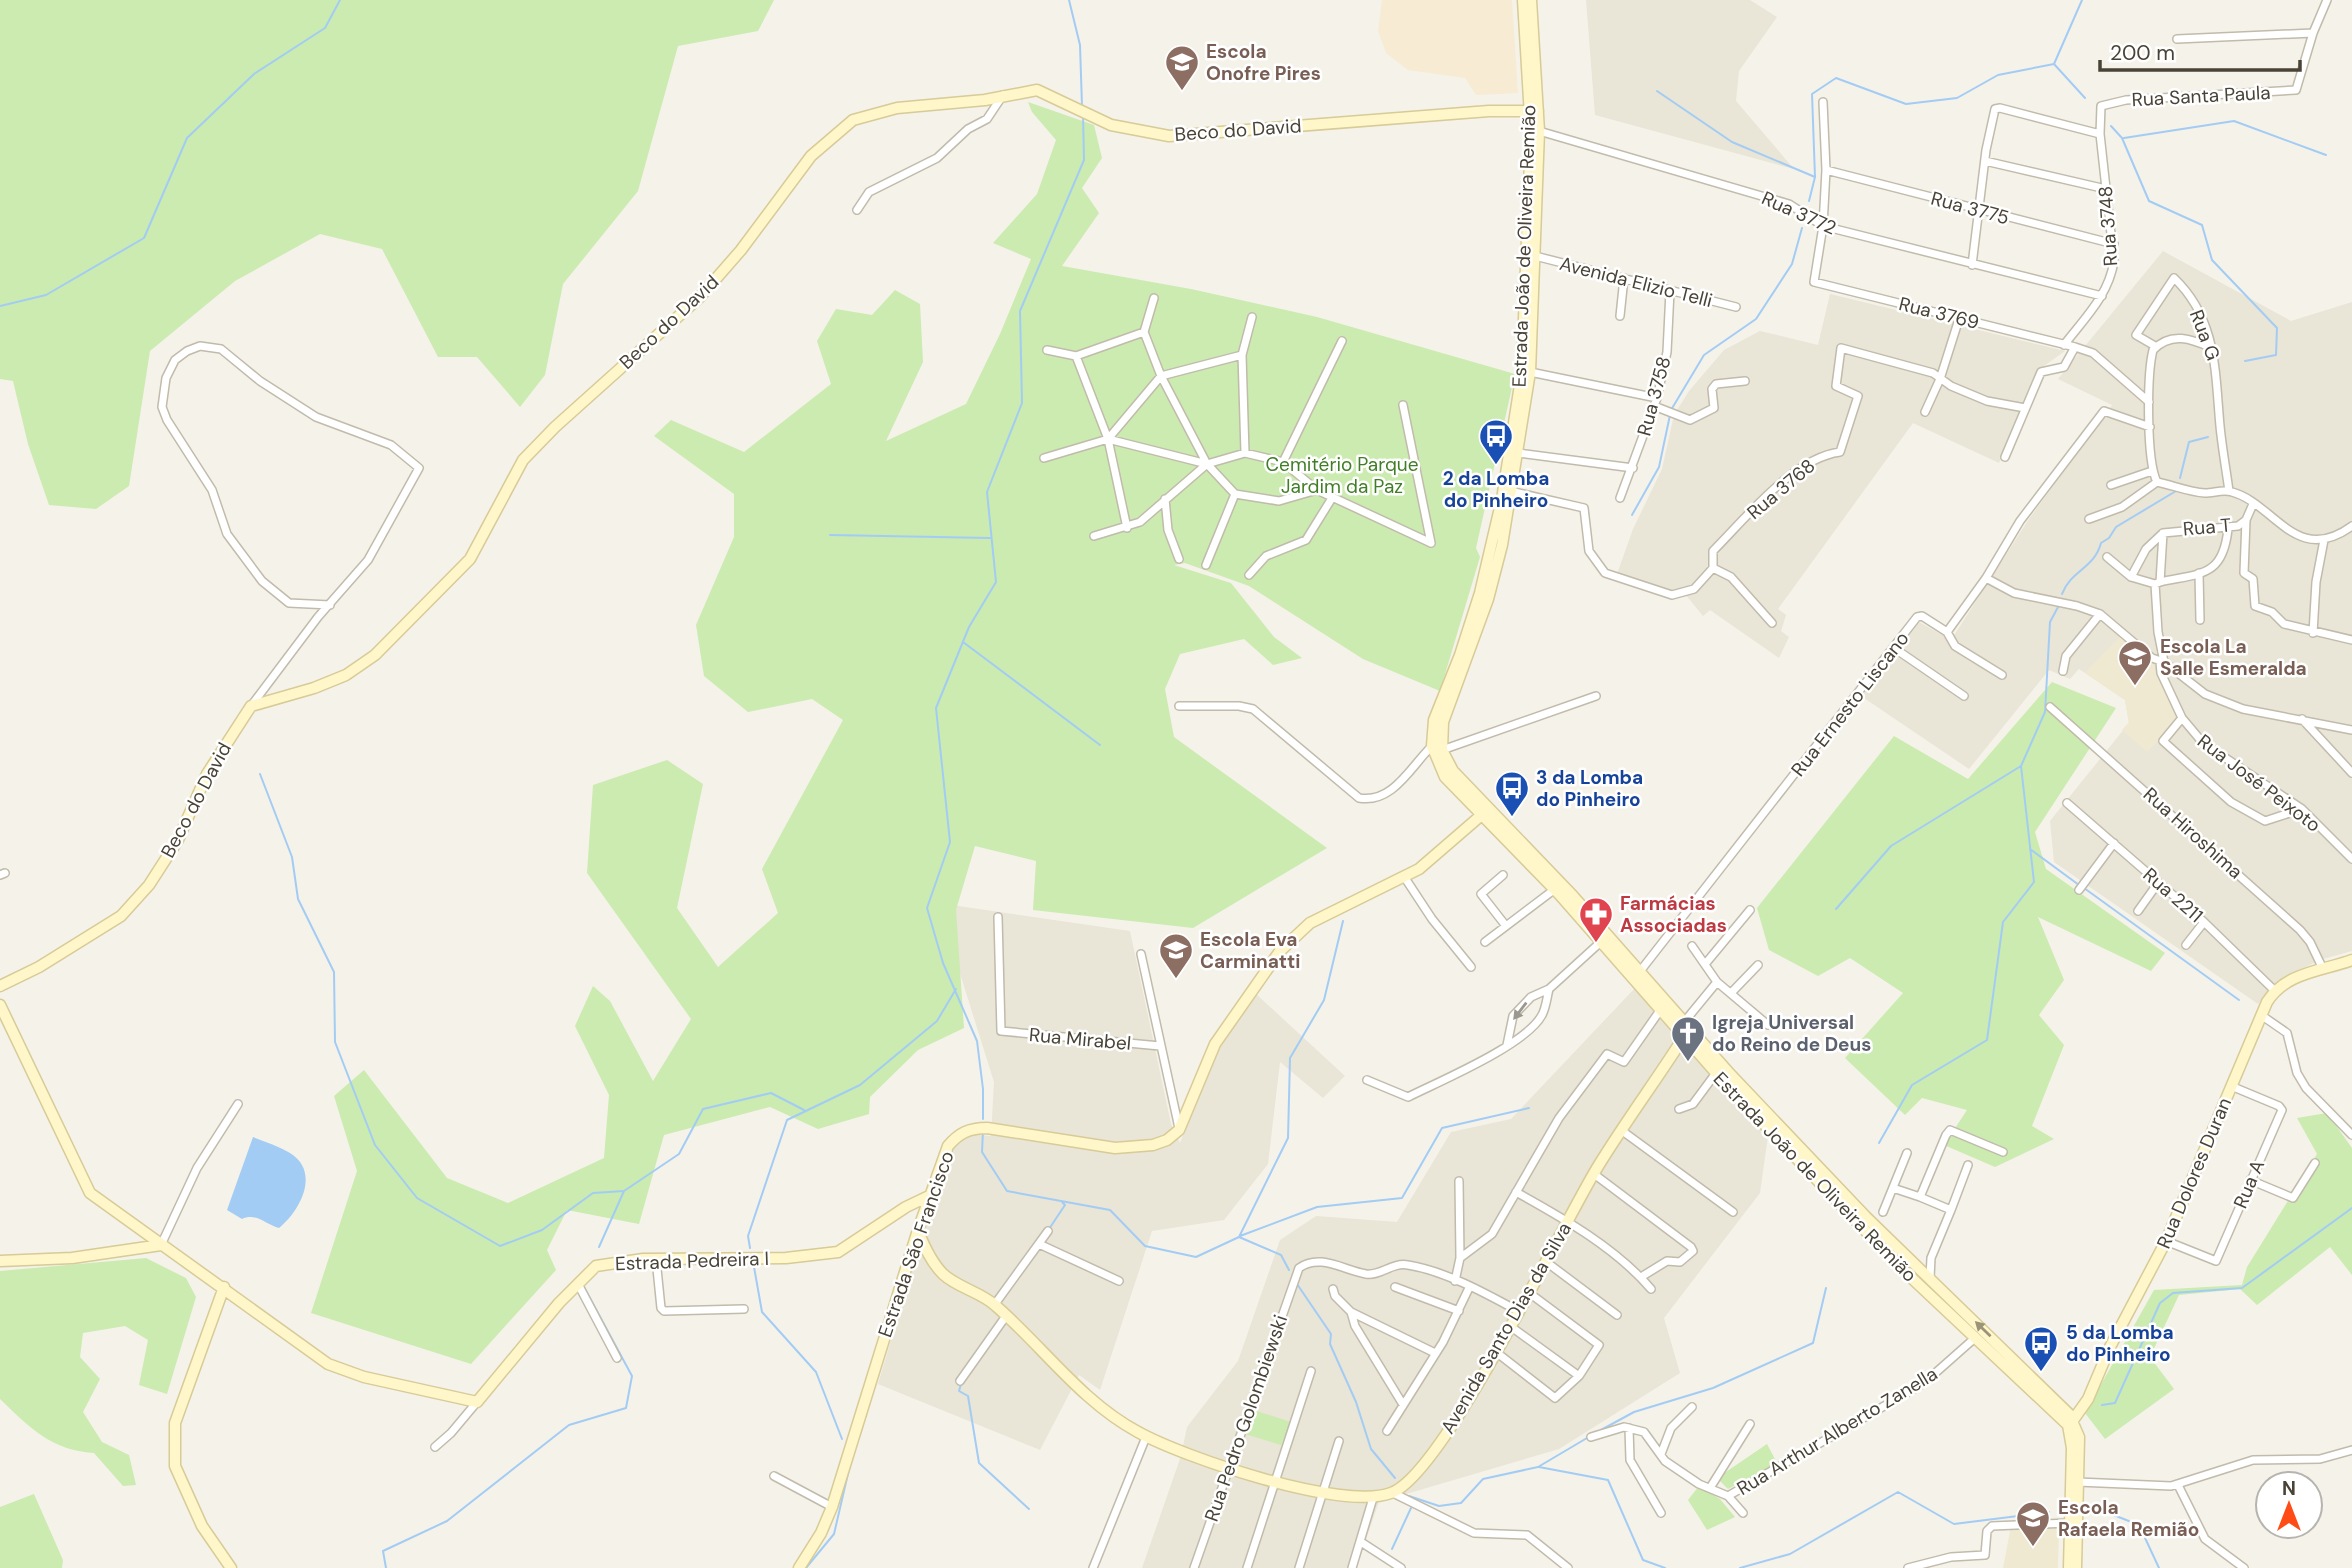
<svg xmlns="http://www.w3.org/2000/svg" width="2352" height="1568" font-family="'DM Sans',sans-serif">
<rect width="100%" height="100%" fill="#f5f2e9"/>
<path fill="#e9e5d7" d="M1586 0H1750L1777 17 1739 71 1736 101 1794 169 1595 115Z
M2163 251 2291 321 2352 302V951L2323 959 2285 976 2258 1004 2054 862 2050 821 2129 723 2125 700 2079 669 2070 679 2049 670 1969 769 1861 696 1919 622 1951 640 2029 519 2112 405 2058 379Z
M1830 294 2065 351 2037 371 1999 463 1913 423 1778 609 1786 615 1781 631 1789 637 1779 658 1710 610 1703 616 1681 589 1669 591 1617 574 1633 529 1662 469 1674 415 1689 391 1724 350 1760 331 1818 345Z
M938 903 1130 931 1171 1124 1180 1143 1211 1063 1255 993 1345 1076 1323 1098 1280 1062 1268 1164 1224 1220 1152 1231 1100 1390 1079 1375 1040 1450 878 1384 948 1150 968 1134 991 1136 994 1082Z
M1635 988 1768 1136 1760 1193 1664 1318 1680 1373 1559 1449 1379 1502 1356 1568H1142L1181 1456 1187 1427 1238 1361 1280 1240 1316 1216 1397 1222 1451 1132 1511 1119Z"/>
<path fill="#f7ebd3" d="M1382 0H1512L1518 93 1476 95 1465 78 1408 70 1386 53 1378 31Z"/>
<path fill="#efe9d2" d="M2121 636 2155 665 2179 719 2147 752 2122 730 2129 722 2125 700 2085 673Z
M2011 1526 2059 1528 2058 1568H2003Z"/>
<path fill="#cbebb0" d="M0 0H774L758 31 678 46 638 191 563 284 545 375 520 407 477 357H438L382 249 320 234 235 281 150 351 129 486 96 509 49 505 28 444 13 381 0 379Z
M1028 102 1094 125 1102 158 1082 188 1099 213 1062 266 1191 289 1317 317 1515 374 1476 548 1480 557 1440 691 1363 659 1249 586 1185 563 1174 565 1231 583 1274 637 1302 658 1273 665 1244 639 1180 654 1165 689 1174 737 1327 848 1193 928 1033 910 1036 861 975 846 956 910 964 1028 918 1050 870 1097 869 1114 818 1129 770 1107 664 1135 639 1224 567 1210 547 1250 556 1270 471 1364 311 1313 357 1171 334 1096 364 1070 447 1178 508 1203 604 1158 609 1095 575 1026 593 986 610 1001 653 1081 691 1019 587 873 593 785 667 760 703 784 677 908 718 967 778 913 762 869 843 720 812 699 748 712 704 676 696 625 734 537V494L654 436 671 420 744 452 831 384 817 341 836 309 872 315 895 290 920 304 923 362 886 441 966 404 1000 334 1031 259 993 243 1037 194 1056 140 1032 112Z
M2052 682 2116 708 2035 832 2046 869 2165 953 2151 971 2038 917 2064 980 2039 1015 2064 1045 2032 1126 2054 1139 1995 1167 1944 1145 1967 1110 1922 1098 1905 1115 1845 1058 1903 993 1850 958 1818 976 1769 950 1757 908 1894 736 1968 779Z
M2327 1113 2352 1148V1275L2330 1247 2257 1305 2240 1289 2179 1295 2150 1357 2174 1389 2105 1439 2085 1413 2154 1290 2242 1285 2247 1267 2317 1154 2297 1118Z
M146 1258 186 1278 196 1297 167 1394 139 1385 148 1340 125 1326 83 1333 80 1357 100 1379 83 1412 102 1442 129 1455 136 1485 123 1486 94 1453C51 1450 30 1428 0 1399V1271Z
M1253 1410 1291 1422 1281 1445 1245 1434Z
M1767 1444 1777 1463 1728 1489 1717 1478Z
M1699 1486 1720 1499 1735 1517 1707 1530 1688 1500Z
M34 1494 63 1560 62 1568H0V1507Z"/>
<path fill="#a3ccf4" d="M253 1137C265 1142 279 1146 290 1153 321 1172 300 1211 279 1228 266 1225 256 1212 242 1219L227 1210Z"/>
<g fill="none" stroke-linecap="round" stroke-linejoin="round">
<path stroke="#a3ccf4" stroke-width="2" d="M1069 0 1080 45 1082 106
M2082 0 2054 64 2085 98
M1657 91 1732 142 1815 177
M2111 126 2122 138 2149 201 2202 225 2212 260 2277 328 2276 355 2245 361
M2124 138 2234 121 2326 155
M1809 201 1815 177 1812 94 1836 78 1906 104 1957 98 1998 75 2054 64
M0 306 46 295 144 238 187 138 254 74 325 28 340 0
M1671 410 1704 355 1756 319 1792 264 1802 228
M2180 478 2189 442 2208 437
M1632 515 1659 467 1670 415
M830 535 990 538
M2062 594C2071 570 2094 569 2101 543L2109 538 2116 527 2176 491
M963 642 1100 745
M260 774 292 857 298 899 334 972 335 1042 375 1145 417 1198 500 1246 542 1230 593 1193 624 1191
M2030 849 2079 885
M2084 888 2239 1000
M1836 909 1891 846 2021 766
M983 1119V1089L977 1041 943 963 927 908 950 842 936 708 969 627 996 582 987 492 1022 403 1020 311 1084 160 1083 115
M983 1131 982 1152 1007 1191 1110 1210 1145 1246 1196 1257 1239 1237 1281 1255 1289 1270
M1879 1143 1912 1085 1987 1040 2003 922 2034 882 2021 766 2045 712 2050 622 2058 607
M1049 1229 1065 1205 1062 1202
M1240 1236 1317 1207 1402 1198 1442 1128 1529 1108
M1239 1237 1288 1138 1290 1058 1324 1000 1343 921
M599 1247 624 1191 679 1154 703 1109 771 1093 804 1110
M750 1248 748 1236 787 1120 860 1085 937 1021 956 989
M754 1267 762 1312 816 1372 842 1439
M1297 1284 1331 1334 1330 1344 1356 1402 1371 1449 1395 1478
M961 1384 959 1391 968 1396 979 1463 1029 1509
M2102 1405 2115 1403 2160 1303 2173 1293 2242 1288 2352 1208
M1601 1430 1634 1412 1713 1388 1813 1343 1826 1288
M1539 1467 1608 1480 1643 1560 1665 1568
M1409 1496 1439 1506 1461 1503 1483 1479 1538 1467 1587 1438
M2083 1503 2139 1525 2159 1568
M1392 1549 1411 1508
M386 1568 383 1551 447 1521 569 1425 626 1408 632 1376 584 1287
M806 1568 834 1534 850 1465
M1740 1568 1790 1554 1898 1492 1954 1524 2049 1512"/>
<g stroke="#c1bbab" stroke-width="10">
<path id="street" d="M2177 39 2313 33
M1823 102 1826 170 1823 226 1814 282 2075 347 2064 367 2041 372 2005 457
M1539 131 1789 204 1823 226 2102 296
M1985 161 2106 189
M1826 170 2114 244
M857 210 869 192 937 158 968 129 987 119 1003 95
M1535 256 1736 307
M1972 265 1986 150 1995 109 2000 108 2100 134
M1154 298 1144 332 1161 376 1207 464
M1620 316 1624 278
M2064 345C2084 319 2109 295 2114 261L2100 134 2101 106 2126 100 2296 90 2313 33 2327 0
M2155 346 2136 335 2174 278C2217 319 2215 371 2220 426 2222 447 2226 469 2229 491
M2075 347 2093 353 2149 402
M1047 350 1076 356 1144 332
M1076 356 1108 439 1127 528
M1530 372 1657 398
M1403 405 1431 543
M1654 406 1690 420 1714 408 1712 389 1716 384 1745 381
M1925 412 1940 379 1959 319
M1108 439 1161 376 1242 355
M1245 453 1242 355 1252 317
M1518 453 1633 468
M1044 458 1108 439 1207 464
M1283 462 1342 341
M2157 482C2172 485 2189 492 2205 493 2214 493 2223 489 2232 492 2274 503 2296 567 2352 526
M2157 482C2146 460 2147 374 2153 350 2171 331 2192 339 2212 348
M2111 485 2152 471
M1317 490 1279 501 1235 494 1207 464 1245 453 1283 462 1317 490 1431 543
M1510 491 1584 508 1589 551 1605 573 1672 595 1694 589 1713 568 1731 577 1772 623
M1620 498 1657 398 1667 352 1670 291
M1165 499 1168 530 1179 559
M2089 519 2122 507 2157 482
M2246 520 2244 573 2253 579 2255 606 2272 612 2284 624 2352 640
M2163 533 2160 582 2155 584 2158 632 2164 662
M1094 536 1140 522 1207 464
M2107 557 2131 577 2155 584
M1206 565 1235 494
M1713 568V551C1746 518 1793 458 1840 452L1858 396 1836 386 1841 348 1933 373 1951 386 1987 401 2025 408
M2199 573 2200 620
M1249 575 1266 556 1306 540 1332 498
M2131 577 2146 549 2163 533 2238 526 2246 520 2253 504
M1986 578 2014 593 2077 606 2100 614 2152 658 2164 662 2205 694 2243 709 2352 730
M2160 582C2201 573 2223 577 2228 529
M1947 632 1955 646 2002 675
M2313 633 2316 582 2324 540
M1894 648 1964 696
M2160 662 2161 673 2182 718 2203 743 2302 809 2352 859
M2063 671 2066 656 2100 614
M251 706 318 617 368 560 419 468 391 445 316 417 260 381 221 349 200 346 187 351 175 360 166 378 162 407 167 420 212 490 227 534 262 581 289 603 330 605
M1179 706H1239L1253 709 1359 798C1393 804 1411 766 1432 746
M2050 707 2300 930 2310 942 2323 969
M2182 718 2163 741 2231 802 2265 821 2302 809
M2302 719 2352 773
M1442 750 1596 696
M2067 803 2204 922 2274 990
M0 875 5 873
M1503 875 1481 894 1506 926
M1405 878 1432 919 1471 967
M2079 890 2114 843
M2138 911 2158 883
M998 917 1001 1031 1160 1046
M1485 942 1555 889
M2186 945 2204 922
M1692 946 1717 982 1768 1025
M1141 954 1179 1128
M1706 963 1750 910
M1641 970 1917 617 1922 616 1947 632 1986 578 2020 521 2104 411 2150 427
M1731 993 1758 965
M2261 1015 2287 1033 2297 1073 2306 1088 2352 1135
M1685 1021 1717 982
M1507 1045 1513 1016 1531 997 1549 989 1604 939
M1367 1080 1408 1097C1440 1081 1526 1045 1542 1015 1546 1008 1547 997 1549 989
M1679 1109 1693 1104 1716 1073
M1621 1130 1733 1212
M1594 1174 1691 1247 1693 1251 1680 1262 1667 1261 1641 1277
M2250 1180 2293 1198 2315 1163
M1459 1181 1460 1258
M1893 1188 1920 1197
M1516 1192C1563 1218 1616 1248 1651 1289
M1951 1210 1968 1165
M1883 1212 1907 1153
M2166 1241 2216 1261 2282 1110 2279 1106 2231 1086
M1039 1244 1119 1281
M161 1245 197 1168 238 1104
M656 1259 661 1308 664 1311 744 1309
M1545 1261 1617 1315
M1930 1278 1931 1258 1951 1210 1920 1197 1946 1135 1950 1130 2003 1152
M1455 1281 1460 1258 1492 1234 1559 1118 1607 1054 1624 1062 1661 1009
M578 1284 617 1358
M1395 1287 1459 1311
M1333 1289 1335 1296 1351 1312 1355 1326 1402 1403
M995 1304 1048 1231
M1351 1312 1435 1353
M1510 1326 1579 1376
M1496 1352 1555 1398 1579 1376 1599 1345 1528 1292
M960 1381 1006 1316
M1629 1428 1630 1460 1661 1513
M1387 1431 1443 1342 1469 1288
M1591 1437 1624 1427 1644 1432 1665 1461 1699 1484 1728 1496 1743 1513
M435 1447 451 1433 477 1402
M1661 1454 1671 1428 1692 1407
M774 1476 832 1507
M2078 1482 2171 1486 2253 1460 2320 1459 2352 1450
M2178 1485 2205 1539 2244 1568
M1710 1488 1750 1424
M1393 1493 1474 1533 1527 1535 1568 1568
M1728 1496 1924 1383 1976 1337
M1361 1542 1401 1568
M1093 1568 1146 1437
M1194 1568 1299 1268C1320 1253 1343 1270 1366 1274 1381 1276 1392 1262 1408 1265 1445 1271 1485 1293 1518 1311
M1247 1568 1311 1371
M1299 1568 1339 1441
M1352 1568 1373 1498
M1908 1568 1951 1557 1985 1555 1987 1531 1992 1526 2069 1523"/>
</g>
<g stroke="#d7cb97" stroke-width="13">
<path id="secondary" d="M1523 0 1531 133 1522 372 1502 499 1480 593 1460 655 1434 720 1432 746 1445 777 1559 894 1724 1082 1900 1267 2068 1425 2072 1448 2069 1568
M1531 0 1539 131 1530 372 1502 545 1488 599 1443 722 1442 750 1453 771 1573 896 1730 1074 1866 1217 2069 1414 2079 1437 2076 1568
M0 986 39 967 121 916 149 885 178 840 207 774 251 706 314 688 346 675 375 655 470 559 523 460 555 427 700 297 741 250 811 156 853 120 897 108 985 100 1037 90 1111 125 1169 136 1489 111H1538
M0 1005 90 1193 328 1364 364 1377 477 1402 559 1303 596 1266 643 1259 786 1258 838 1252 906 1207 931 1195
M918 1231C924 1246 931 1262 943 1274 958 1288 981 1292 996 1306 1044 1348 1082 1402 1138 1432 1185 1458 1342 1511 1391 1493 1443 1475 1561 1227 1597 1168 1625 1122 1658 1078 1687 1032
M0 1261 72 1258 161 1245
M224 1287 175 1423V1466L202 1526 231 1568
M2071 1423 2088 1399 2110 1347 2166 1241 2267 1002C2286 972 2322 971 2352 960
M799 1568 821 1533 832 1507 918 1230 948 1146C959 1133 969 1128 987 1128L1115 1148 1153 1145 1167 1140 1179 1130 1215 1044 1280 951 1310 923 1419 869 1485 812"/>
</g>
<use href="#street" stroke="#fff" stroke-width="7"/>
<use href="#secondary" stroke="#fff6c9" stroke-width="10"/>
</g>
<defs><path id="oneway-solid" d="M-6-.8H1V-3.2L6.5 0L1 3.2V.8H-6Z" transform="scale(1.75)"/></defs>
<use fill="#9b9891" href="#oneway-solid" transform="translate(1520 1011) rotate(127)"/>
<use fill="#9b9479" href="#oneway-solid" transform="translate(1983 1329) rotate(-136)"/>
<defs>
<g id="school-pin" transform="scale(1.75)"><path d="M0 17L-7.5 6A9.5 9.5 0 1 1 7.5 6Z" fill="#8d6e63" stroke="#fff"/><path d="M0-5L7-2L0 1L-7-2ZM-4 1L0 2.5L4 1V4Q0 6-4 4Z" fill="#fff"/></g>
<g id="bus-pin" transform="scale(1.75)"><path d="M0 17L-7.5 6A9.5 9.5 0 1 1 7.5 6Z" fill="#1a4fb4" stroke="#fff"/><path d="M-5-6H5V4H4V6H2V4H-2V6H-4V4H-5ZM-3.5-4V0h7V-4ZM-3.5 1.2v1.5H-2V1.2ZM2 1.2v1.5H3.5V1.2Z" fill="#fff"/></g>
<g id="pharmacy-pin" transform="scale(1.75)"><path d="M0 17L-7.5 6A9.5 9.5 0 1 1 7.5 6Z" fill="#e0444e" stroke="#fff"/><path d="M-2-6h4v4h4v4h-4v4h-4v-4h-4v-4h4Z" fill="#fff"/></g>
<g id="church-pin" transform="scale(1.75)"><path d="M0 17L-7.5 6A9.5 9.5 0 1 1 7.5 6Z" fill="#6b7280" stroke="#fff"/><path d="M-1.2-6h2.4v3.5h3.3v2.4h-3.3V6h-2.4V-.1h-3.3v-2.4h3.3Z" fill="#fff"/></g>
</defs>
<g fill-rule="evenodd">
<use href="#school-pin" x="1182" y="62"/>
<use href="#bus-pin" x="1496" y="436"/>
<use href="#school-pin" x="2135" y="657"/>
<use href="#bus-pin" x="1512" y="788"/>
<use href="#pharmacy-pin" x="1596" y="914"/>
<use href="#school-pin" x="1176" y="950"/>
<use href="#church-pin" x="1688" y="1033"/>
<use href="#bus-pin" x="2041" y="1343"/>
<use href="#school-pin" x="2033" y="1518"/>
</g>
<g text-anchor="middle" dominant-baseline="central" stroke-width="5" stroke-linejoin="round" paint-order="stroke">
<g font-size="19" font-weight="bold" fill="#785e54" stroke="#fff" text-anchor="start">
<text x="1206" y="51">Escola<tspan x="1206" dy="22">Onofre Pires</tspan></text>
<text x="2160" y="646">Escola La<tspan x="2160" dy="22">Salle Esmeralda</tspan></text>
<text x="1200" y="939">Escola Eva<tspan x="1200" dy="22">Carminatti</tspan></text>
<text x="2058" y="1507">Escola<tspan x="2058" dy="22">Rafaela Remião</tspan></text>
</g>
<g font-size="19" fill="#494337" stroke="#fff">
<text transform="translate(2201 96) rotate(-3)">Rua Santa Paula</text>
<text transform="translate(1238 130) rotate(-4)">Beco do David</text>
<text transform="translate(1970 208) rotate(15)">Rua 3775</text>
<text transform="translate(1799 213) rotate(24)">Rua 3772</text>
<text transform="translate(2108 226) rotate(-94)">Rua 3748</text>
<text transform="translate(1524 246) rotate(-88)">Estrada João de Oliveira Remião</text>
<text transform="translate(1636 282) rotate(14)">Avenida Elizio Telli</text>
<text transform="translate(1939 313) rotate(14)">Rua 3769</text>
<text transform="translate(669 322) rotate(-43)">Beco do David</text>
<text transform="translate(2205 335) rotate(69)">Rua G</text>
<text transform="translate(1654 396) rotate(-75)">Rua 3758</text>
<text transform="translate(1781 489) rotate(-40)">Rua 3768</text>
<text transform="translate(2207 527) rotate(-5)">Rua T</text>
<text transform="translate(1850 704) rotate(-52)">Rua Ernesto Liscano</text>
<text transform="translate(2259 783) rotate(37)">Rua José Peixoto</text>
<text transform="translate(196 800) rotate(-62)">Beco do David</text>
<text transform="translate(2193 833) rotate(42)">Rua Hiroshima</text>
<text transform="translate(2173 895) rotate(41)">Rua 2211</text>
<text transform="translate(1080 1039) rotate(5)">Rua Mirabel</text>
<text transform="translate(2194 1173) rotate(-67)">Rua Dolores Duran</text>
<text transform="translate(1815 1177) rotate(46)">Estrada João de Oliveira Remião</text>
<text transform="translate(2249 1184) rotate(-67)">Rua A</text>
<text transform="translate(916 1244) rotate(-71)">Estrada São Francisco</text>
<text transform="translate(692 1261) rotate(-2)">Estrada Pedreira I</text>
<text transform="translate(1506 1328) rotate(-60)">Avenida Santo Dias da Silva</text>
<text transform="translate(1246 1418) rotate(-71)">Rua Pedro Golombiewski</text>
<text transform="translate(1837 1431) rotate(-31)">Rua Arthur Alberto Zanella</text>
</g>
<g font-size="19" fill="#407e26" stroke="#fff">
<text x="1342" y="464">Cemitério Parque<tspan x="1342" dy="22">Jardim da Paz</tspan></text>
</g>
<g font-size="19" font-weight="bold" fill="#164399" stroke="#fff" text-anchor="start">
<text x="1496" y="478" text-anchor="middle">2 da Lomba<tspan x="1496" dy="22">do Pinheiro</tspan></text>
<text x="1536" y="777">3 da Lomba<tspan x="1536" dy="22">do Pinheiro</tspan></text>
<text x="2066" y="1332">5 da Lomba<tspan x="2066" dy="22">do Pinheiro</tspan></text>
</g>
<g font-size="19" font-weight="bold" fill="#be3a42" stroke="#fff" text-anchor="start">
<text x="1620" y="903">Farmácias<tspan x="1620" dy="22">Associadas</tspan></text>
</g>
<g font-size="19" font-weight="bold" fill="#5b616d" stroke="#fff" text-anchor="start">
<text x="1712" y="1022">Igreja Universal<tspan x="1712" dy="22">do Reino de Deus</tspan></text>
</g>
</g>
<g transform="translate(2289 1505)"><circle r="33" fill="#ffffff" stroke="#b6b4af" stroke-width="2"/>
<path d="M0-5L12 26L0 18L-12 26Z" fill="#ff4c16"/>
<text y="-10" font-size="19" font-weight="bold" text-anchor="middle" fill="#494337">N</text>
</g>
<path d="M2100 60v10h200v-10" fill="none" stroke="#494337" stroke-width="3.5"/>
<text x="2110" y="60" font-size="21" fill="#494337" stroke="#ffffff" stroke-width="5" paint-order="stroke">200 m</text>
</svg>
